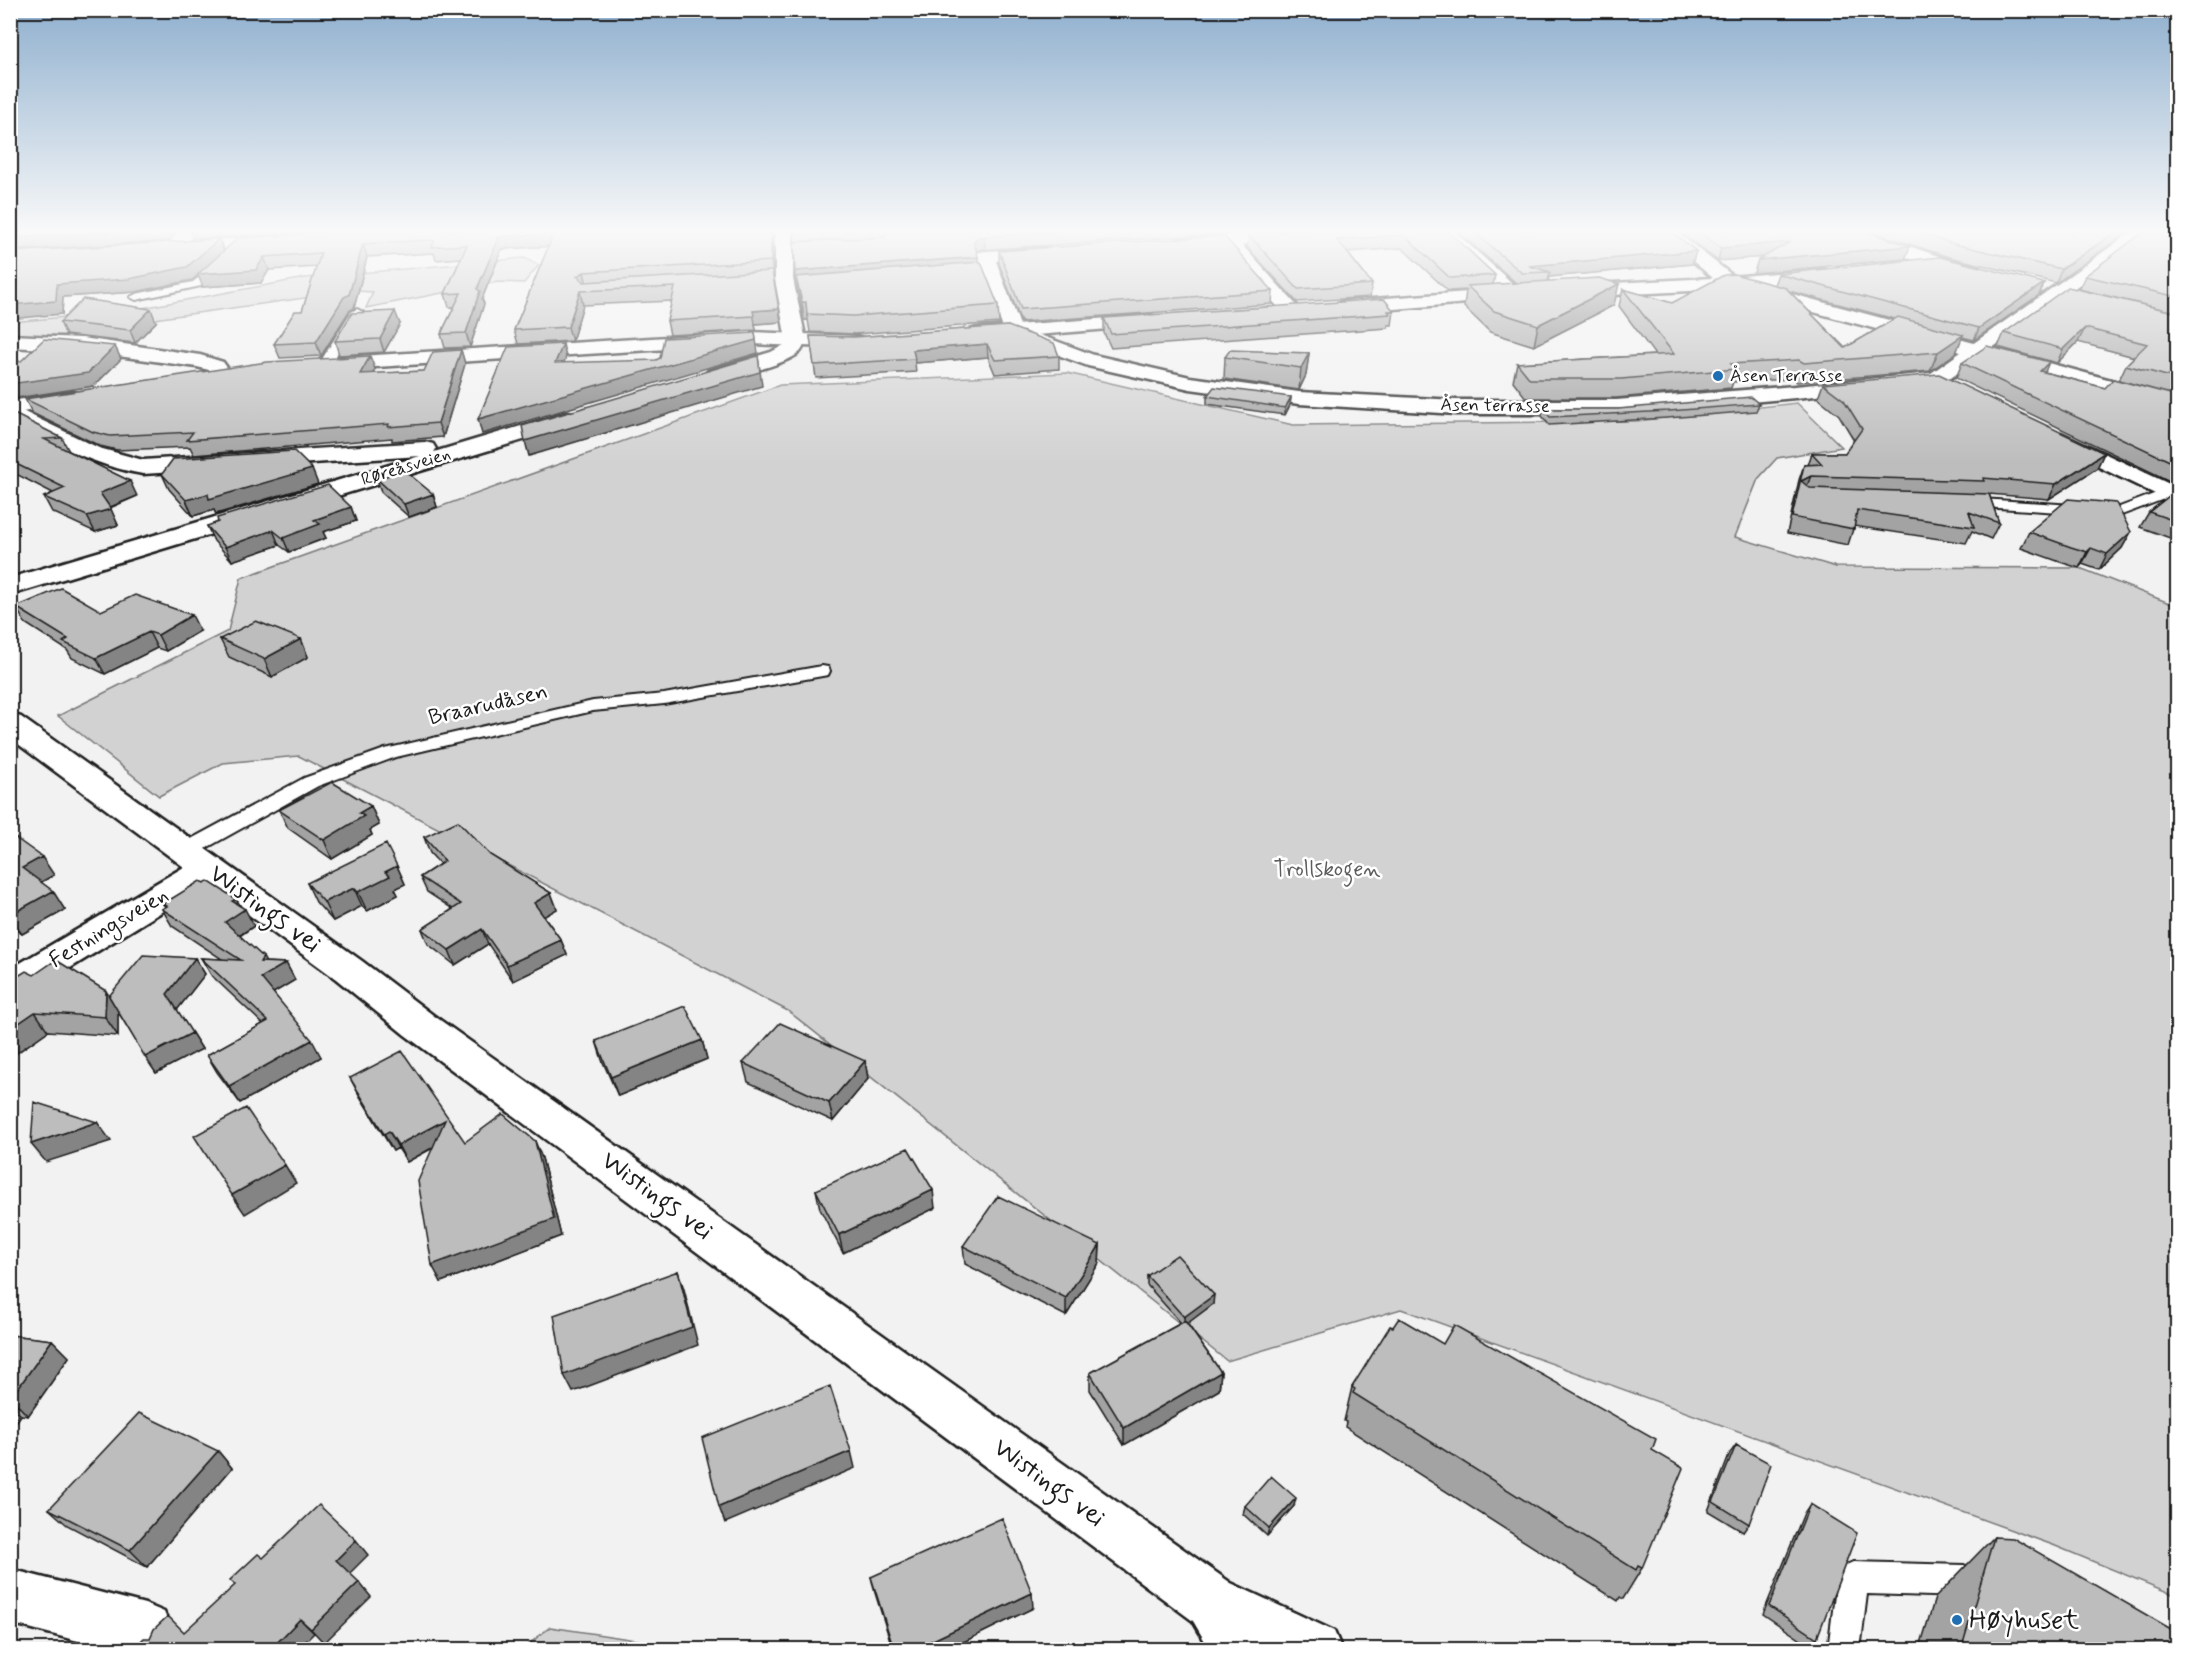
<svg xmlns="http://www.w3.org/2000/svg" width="2188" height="1660" font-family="Mynerve,sans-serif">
<rect width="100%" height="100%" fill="#f2f2f2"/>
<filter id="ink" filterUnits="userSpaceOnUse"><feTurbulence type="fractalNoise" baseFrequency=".0167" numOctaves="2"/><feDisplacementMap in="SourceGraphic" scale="12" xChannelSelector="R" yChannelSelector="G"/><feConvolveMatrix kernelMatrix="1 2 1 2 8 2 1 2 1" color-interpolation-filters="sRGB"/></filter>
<g filter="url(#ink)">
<path fill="#d2d2d2" stroke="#777" stroke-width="1.5" d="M524 258 539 265 524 283 498 282 366 308 373 292 355 291 161 318 85 335 11 336V322L120 312 305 278Z
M1067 373 1293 425 1636 421 1797 403 1842 447 1777 458 1758 479 1735 537 1836 567 2080 568 2177 606V1596L2053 1545 1401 1309 1227 1361 788 1011 299 756 223 763 159 796 58 716 228 631 241 578 780 385Z
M550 1627 695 1649H523Z"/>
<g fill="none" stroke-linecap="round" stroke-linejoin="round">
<g stroke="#1c1c1c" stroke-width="4">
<path id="lane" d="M220 261 224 262V266L201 286 136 300 130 297 136 294 193 282Z
M357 309 363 312 331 364 329 367H321L319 364 351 312Z
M2167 489 2174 493 2172 496 2119 516 1967 506 1960 502 1967 498 2117 508Z
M822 666 828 667 830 671 828 675 664 704 593 711 396 757 318 786 192 856 185 858 178 856 175 851 178 846 304 778 385 749 593 701 664 694Z
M1853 1562 1964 1565 1975 1570 1980 1581 1975 1592 1964 1597 1867 1594 1860 1650H1828L1837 1578 1842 1567Z"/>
</g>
<g stroke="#1c1c1c" stroke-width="5">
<path id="street" d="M179 231H197L180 251H168L165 247Z
M775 231H793V279L806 340C804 344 803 349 800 352 786 365 735 376 715 381L708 379 705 375 708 371 771 352 784 345 786 340 775 279Z
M1296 231H1382L1379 235 1373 236 1242 245 1301 310 1298 314H1284L1224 246 1184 248 1178 247 1175 243 1178 239 1184 238Z
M1436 231H1454L1521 291 1523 295 1521 299H1507Z
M1839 231H1864L1947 259 1978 266 1981 270 1978 274C1957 279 1868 243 1842 235Z
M2133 231H2153L1944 383 1795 398 1616 414H1457L1299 404 1190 389 1088 366 1006 336 976 256 979 252 985 251 1048 248 1051 252 1048 256 1042 257 996 261 1021 328 1094 355 1190 377 1299 392 1457 400H1616L1795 386 1931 373Z
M1821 269 1827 270 1830 274 1827 278 1730 289 1723 287 1721 283 1723 279 1730 277Z
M10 335 82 338 200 355 223 362 231 373 228 377 221 379 214 377 209 370 197 367 82 351 10 347Z
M10 405 99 448 143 460 425 442 433 444 436 449 434 452 568 412 576 414 579 419 576 424 10 595V578L420 456 143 474C94 466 54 443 10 420Z
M2061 433 2178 488V505L2053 445 2050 440 2053 435Z
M10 714 21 717 362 961 433 1015 1231 1583 1334 1631 1342 1650H1210L1193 1621 405 1035 336 979 207 884 23 997 10 1001V969L184 867 10 738Z
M10 1569 145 1604 164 1612 172 1631 165 1650H112L10 1623Z"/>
</g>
<g stroke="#1c1c1c" stroke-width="5">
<path id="secondary" d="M1657 231H1675L1737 279 2178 398V411L1729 289 1572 297 1565 295 1563 291 1565 287 1572 285 1713 278Z
M276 236 282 237 285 241 282 245 178 252 172 251 169 247 172 243 178 242Z
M1509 289 1516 291 1518 295 1516 299 1345 313 1338 311 1335 307 1338 303 1345 301Z
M1150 315 1157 317 1160 321 1157 325 977 340 970 338 967 334 970 330 977 328Z
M749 332 856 336 863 338 866 342 863 346 856 348 749 344 327 370 320 368 317 364 320 360 327 358Z
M71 392 79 393 82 398 79 403 10 414V401Z"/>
</g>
<use href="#lane" fill="#fff" fill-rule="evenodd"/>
<use href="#street" fill="#fff" fill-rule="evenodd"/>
<use href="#secondary" fill="#fff" fill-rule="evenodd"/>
</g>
<path fill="#a3a3a3" stroke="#1c1c1c" stroke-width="1.5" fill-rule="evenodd" d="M347 231H773V274L781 322 755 324 756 330 670 335 667 321 672 301 583 305 572 341 518 344 514 330 549 246 502 249 482 299 484 304 470 347 445 348 441 334 454 307H449L445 294 461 258 436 260 434 253 367 257 354 308 349 311 321 356 280 358 274 344 302 311 317 267 269 270 261 283 203 287 198 275 192 280 135 292 63 297 62 314 10 252 219 239 224 250Z
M794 231H1266L979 250 977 252 978 262 998 305 999 323 855 334 810 332 808 320H804L797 284H796L795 271V242Z
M1448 231 1495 275 1493 285 1516 283 1457 231H1671L1696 251 1692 264 1549 277 1548 281 1614 305 1534 346 1490 332 1464 307 1466 290 1448 291 1402 248 1347 252 1372 284 1370 297 1297 302 1247 247 1248 234Z
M1678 231H1864L1910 246 1905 259 1754 273 1758 260 1762 257 1718 261Z
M1870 231H2129L2056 283 1949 257Z
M2178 231V313L2079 289 2085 276Z
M999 251 1273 291 1272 304 1021 322 999 263Z
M1778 274 2044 283 2039 295 1974 340 1962 337 1956 353 1930 371 1797 382 1793 379 1733 382 1731 388 1616 398H1526L1513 381 1517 363 1655 355 1619 306 1623 289 1672 303 1774 285ZM1789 291 1895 319 1845 348Z
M1394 311 1392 325H1388V328L1111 348 1104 333V318Z
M2178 313V396L2119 380 2126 365 2134 357 2078 342 2057 363 1998 347 2004 333Z
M60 322H156L135 343 66 335Z
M400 324 384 352 339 355 335 341Z
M1008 326 1059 356V369L995 374 988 357 915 363 916 372 816 378 810 336 854 337Z
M461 350 465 364 443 437 392 441V438L194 455 190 447 117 450 100 446 32 413 25 399 375 369 372 374 424 371Z
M1309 353 1306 375 1299 390 1224 379 1225 357Z
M1962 363 2045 372 2105 388 2178 396V485L1956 378Z
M1823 384 2104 453 2097 468 2049 499 1989 494 1999 523 1991 539 1972 531 1966 543 1854 526 1848 545 1787 533 1799 480 1804 465H1808L1812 453H1845L1854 440 1839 415 1818 398Z
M1207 396 1291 397 1290 405 1285 415 1207 404Z
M1759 404 1756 411 1667 418 1549 425 1542 416 1543 409H1618Z
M10 412 62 438 69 451 137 496 110 508 118 525 95 532 52 512 44 497 53 493 14 473 10 467Z
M162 474 318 484 216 514 214 510 193 516 169 489Z
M377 479 433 494 437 507 409 517 381 492Z
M2178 489V541L2140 527 2149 512Z
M351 507 356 521 323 532 326 538 289 552 279 545 232 561 214 541 207 526Z
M2029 532H2131L2122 548 2099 570 2082 564 2079 568 2063 563 2021 548Z
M16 607 101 611 200 631 166 651 157 648 105 674 72 658 67 650 25 623Z
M220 639H301L308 657 272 677 229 657Z
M371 806 379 825 370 830 372 835 332 859 288 828 279 810Z
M10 834 54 875 41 882 65 910 22 934 10 925Z
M424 837 490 855 551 893 557 909 544 916 561 940 567 955 513 981 488 944 455 965 428 944 422 929 453 909 427 892 420 877 440 864 430 853Z
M397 866 405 884 395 889 398 895 367 911 362 906 333 921 316 902 307 883Z
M236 899 254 926 240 936 265 962 286 963 295 980 273 993 321 1057 240 1103 217 1072 207 1055 263 1024 211 975 201 958 222 959 172 926 162 909 165 907 163 904Z
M195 958 205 974 177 1010 202 1049 156 1073 118 1012V1036L48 1031 11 1057 34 975 109 996Z
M702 1040 707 1059 618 1096 602 1060 596 1041Z
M865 1061 868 1079 833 1121 748 1082 743 1063Z
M350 1078 465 1142 542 1158 561 1236 441 1282 433 1148 407 1162 398 1148 393 1151 359 1095Z
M816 1190 935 1208 843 1253 820 1209Z
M1100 1245 1099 1263 1066 1316 965 1264 963 1246Z
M1147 1276 1213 1304 1187 1323 1221 1372 1219 1390 1124 1445 1090 1390V1373L1181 1323 1147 1285Z
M1393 1327 1652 1450 1642 1568 1623 1599 1620 1597 1618 1601 1345 1427 1346 1422 1344 1421 1352 1387Z
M10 1335 52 1340 69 1357 28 1416 21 1415 10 1431Z
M1736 1445 1749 1524 1743 1532 1708 1511 1730 1453Z
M218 1451 232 1468 147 1567 67 1525 49 1509Z
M1810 1504 1817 1638 1810 1646 1763 1614 1804 1513Z
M1245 1506H1294L1267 1536 1243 1514Z
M1994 1537 2178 1650H1919L1935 1598Z
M871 1577 1033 1608 947 1650H893L875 1593Z"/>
<path fill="#848484" stroke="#1c1c1c" stroke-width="1.5" d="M123 231H177L168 241 10 251V238Z
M190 231H324L193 239Z
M771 231H773V274L771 261Z
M2117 231H2129L2056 283 2061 269Z
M554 233 557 246 502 249 482 299 484 304 470 347 466 333 477 289 499 237Z
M984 236 985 249 979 250 974 255V242L978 237Z
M219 239 224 252 264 257 269 270 261 283 203 287 198 275 192 280 135 292 63 297 62 314 10 319V305L57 284Z
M1790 242 1786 255 1718 261 1721 248Z
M363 244 367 257 354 308 349 311 321 356 316 342Z
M1910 246 1905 259 1754 273 1758 260Z
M1696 251 1692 264 1549 277 1550 272 1529 266Z
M978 257 979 270 796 277 797 284H796L795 271Z
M584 272 587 285 577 276Z
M2044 283 2039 295 1974 340 1979 328Z
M1619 284 1614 305 1534 346 1538 325Z
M580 291 583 305 572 341 568 327Z
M802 302H806L808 320H804Z
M151 309 156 322 135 343 130 330Z
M779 309 781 322 755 324 756 330 753 311Z
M395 311 400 324 384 352 380 339Z
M2085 328 2078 342 2057 363 2063 349Z
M755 333 758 353 482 434 478 419Z
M1963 335 1956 353 1930 371 1938 352Z
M563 344 566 357 559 377 555 363Z
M987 344 988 357 915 363 913 350Z
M115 346 121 359 94 386 10 399V384Z
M461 350 465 364 443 437 438 423Z
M1309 353 1306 375 1299 390 1301 368Z
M370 356 375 369 365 388 360 374Z
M758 356 762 386 529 456 525 441Z
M2049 362 2043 377 2040 371Z
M1291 397 1290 405 1285 415V408Z
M2104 453 2097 468 2049 499 2056 484Z
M312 469 318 484 216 514 214 510 193 516 186 500 208 494Z
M1811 476 1805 491 1801 481Z
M130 481 137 496 108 508 100 493Z
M433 494 437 507 409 517 404 504Z
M351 507 356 521 323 532 326 538 289 552 283 538 314 520Z
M111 509 118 525 95 532 87 516Z
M273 530 279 545 232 561 225 547Z
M2131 532 2122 548 2099 570 2107 554Z
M2091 548 2082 564 2079 568 2087 552Z
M192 615 200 631 166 651 158 635Z
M149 632 157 648 105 674 96 658Z
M301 639 308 657 272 677 264 659Z
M371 806 379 825 370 830 372 835 332 859 324 840 359 813Z
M42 857 54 875 34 886 22 868Z
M397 866 405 884 395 889 398 895 367 911 358 892 385 872Z
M354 888 362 906 333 921 324 902Z
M53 891 65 910 22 934 10 918V915Z
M551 893 557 909 540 919 534 903Z
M236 899 243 911 245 909 254 926 234 939 225 922 232 901Z
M482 929 488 944 455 965 449 950Z
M561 940 567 955 513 981 507 965Z
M263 957 271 972 286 963 295 980 270 995 261 978 260 962Z
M195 958 205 974 177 1010 167 994Z
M106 991 118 1010V1036L105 1017Z
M35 1012 48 1031 11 1057 10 1029Z
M192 1033 202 1049 156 1073 145 1057Z
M312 1040 321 1057 240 1103 229 1086Z
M702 1040 707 1059 618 1096 611 1077Z
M865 1061 868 1079 833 1121 829 1103Z
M445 1120 453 1136 407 1162 398 1145Z
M97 1122 111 1141 46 1162 31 1144Z
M389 1131 398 1148 393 1151 384 1134Z
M535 1141 542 1158 561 1236 441 1282 432 1265Z
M285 1165 296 1183 245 1214 232 1195Z
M933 1190 935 1208 843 1253 839 1235Z
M1100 1245 1099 1263 1066 1316V1298Z
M678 1271 684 1289 698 1345 573 1392 564 1375Z
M1214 1295 1213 1304 1184 1326V1317Z
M52 1340 69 1357 28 1416 11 1398Z
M1221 1372 1219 1390 1124 1445V1428Z
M10 1404 21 1415 10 1431Z
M218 1451 232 1468 147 1567 130 1550Z
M851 1451 855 1468 725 1523 719 1507Z
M1296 1498 1294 1506 1267 1536 1269 1528Z
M356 1540 368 1555 348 1575 336 1560Z
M359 1582 371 1597 324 1643 311 1629Z
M1032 1593 1033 1608 947 1650H912Z
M300 1619 314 1633 297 1650H270Z
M208 1645 213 1650H204Z"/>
<path fill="#bdbdbd" stroke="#1c1c1c" stroke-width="1.5" d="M10 231H123L10 238Z
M347 231H771V261L584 272 577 276 584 282 772 271 779 309 753 311 754 316 667 321 675 287 580 291 568 327 514 330 554 233 499 237 477 289 480 291 466 333 441 334 461 293 445 294 467 245 432 247 434 241 431 240 363 244 349 295 344 297 316 342 274 344 295 311H302L321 253 264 257 256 270 198 274 238 238Z
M885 231H1069L978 237 974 242 978 257 795 271 794 242 884 237 887 232Z
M1300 231H1448L1495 275 1450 278 1404 235 1337 240 1372 284 1298 289 1248 234Z
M1473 231H1671L1696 251 1529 266 1550 272 1522 273Z
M1698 231H1864L1910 246 1758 260 1790 242 1721 248Z
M1913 231H2117L2061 269 1954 244Z
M2145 231H2178V297L2085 276Z
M1224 236 1273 291 1021 309 999 251Z
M219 239 187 267 129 279 57 284 56 301 10 305V252Z
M1940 257 2044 283 1979 328 1778 274Z
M981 262 998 305 853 316 807 314 806 302H802L796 277Z
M1734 274 1786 288 1845 348 1898 317 1963 335 1938 352 1804 363 1799 360 1731 364 1737 369 1621 379H1530L1517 363 1674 354 1623 289 1672 303 1724 275Z
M1599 278 1619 284 1538 325 1494 311 1467 286Z
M2068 287 2178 313V379L2126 365 2147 344 2085 328 2063 349 2004 333Z
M83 299 151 309 130 330 60 322Z
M1384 299 1394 311H1388L1390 314 1111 334 1104 318Z
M395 311 380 339 335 341 352 313Z
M1008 326 1054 343 1059 356 995 360 987 344 913 350 915 359 814 365 810 336 854 337Z
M755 333 756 340 478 419 508 347 563 344 555 363 656 360 660 358 664 338Z
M44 339 115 346 88 373 10 384V362L21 361Z
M1987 346 2049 362 2040 371 2105 388 2113 379 2178 396V465L1962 363Z
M461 350 438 423 388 427 389 424 187 440 193 432 110 436 93 432 25 399 267 362 370 356 360 374 424 371 433 352Z
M1230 350 1309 353 1301 368 1225 357Z
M758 356 760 372 525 441 522 426Z
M1939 374 2104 453 2056 484 1983 478 1984 481 1811 476 1801 481 1810 488 1989 494 1999 523 1969 512 1974 527 1857 510 1854 529 1792 517 1804 465 1822 464 1812 453H1845L1862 429 1844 400 1823 384Z
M1214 387 1291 397 1285 408 1207 396Z
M1751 397 1759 404 1669 411 1550 417 1543 409H1618Z
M10 412 62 438 44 439 130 481 100 493 111 509 87 516 44 497 65 488 10 461V456L16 454 10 451Z
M294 451 312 469 209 499 208 494 186 500 162 474 173 459Z
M404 470 433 494 404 504 377 479Z
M328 485 351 507 314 520 320 524 283 538 273 530 225 547 207 526 218 522 217 518Z
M2178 489V522L2149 512Z
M2068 499 2116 503 2131 532 2107 554 2091 548 2087 552 2071 547 2029 532Z
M61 588 101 611 135 595 192 615 158 635 149 632 96 658 63 642 68 639 16 607Z
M256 621 301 639 264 659 220 639Z
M332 782 371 806 359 813 364 816 324 840 279 810Z
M458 821 490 855 551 893 534 903 561 940 507 965 482 929 449 950 422 929 461 904 420 877 445 861 424 837Z
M10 834 42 857 22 868 53 891 10 915Z
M386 844 397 866 385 872 390 876 358 892 354 888 324 902 307 883Z
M200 881 204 883 208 881 236 899 232 901 245 909 225 922 263 957 260 962 286 963 261 978 312 1040 229 1086 207 1055 268 1021 201 958 241 960 162 909 167 906 163 904Z
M143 955 195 958 167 994 192 1033 145 1057 109 996Z
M56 960 106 991 105 1017 35 1012 10 1029V981L26 971 34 975Z
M685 1006 702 1040 611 1077 596 1041Z
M780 1023 865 1061 829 1103 743 1063Z
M402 1051 465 1142 503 1114 535 1141 554 1219 432 1265 418 1181 445 1120 398 1145 389 1131 384 1134 350 1078Z
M34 1102 97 1122 31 1144Z
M246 1108 285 1165 232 1195 194 1136Z
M908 1148 933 1190 839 1235 816 1190Z
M998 1196 1100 1245 1066 1298 963 1246Z
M1177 1255 1214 1295 1184 1317 1147 1276Z
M678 1271 692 1327 564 1375 554 1315Z
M1399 1318 1443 1344 1454 1325 1656 1439 1652 1450 1683 1468 1642 1568 1638 1566 1636 1570 1353 1393 1355 1389 1352 1387 1390 1326 1393 1327Z
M1185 1321 1221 1372 1124 1428 1090 1373Z
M10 1335 52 1340 11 1398H10Z
M830 1386 851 1451 719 1507 702 1438Z
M139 1413 218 1451 130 1550 49 1509Z
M1736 1445 1771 1464 1749 1524 1713 1502Z
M1271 1476 1296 1498 1269 1528 1245 1506Z
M1810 1504 1857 1533 1817 1638 1769 1606Z
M319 1505 356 1540 336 1560 359 1582 311 1629 300 1619 270 1650H212L208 1645 204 1650H132L144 1638H150L154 1629 168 1616 184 1632 235 1585 230 1580 258 1554 263 1558Z
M1002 1518 1032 1593 912 1650H894L871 1577Z
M1994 1537 2013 1538 2178 1633V1650H1966L1962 1647Z"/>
</g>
<linearGradient id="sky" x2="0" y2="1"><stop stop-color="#8eafce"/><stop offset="0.5" stop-color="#f9f9f9"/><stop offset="1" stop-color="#f9f9f9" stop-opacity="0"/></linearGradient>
<rect width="2188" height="463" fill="url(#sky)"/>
<g fill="#1f6fb2" stroke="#fff" stroke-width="2">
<circle cx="1718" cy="376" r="6"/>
<circle cx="1957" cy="1620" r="6"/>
</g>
<g text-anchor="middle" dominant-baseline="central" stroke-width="5" stroke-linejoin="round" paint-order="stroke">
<g font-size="18" fill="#1c1c1c" stroke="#fff" text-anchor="start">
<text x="1730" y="376">Åsen Terrasse</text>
</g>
<g font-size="18" fill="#1c1c1c" stroke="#fff">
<text transform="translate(1495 406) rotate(1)">Åsen terrasse</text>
<text transform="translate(406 467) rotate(-17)">Røreåsveien</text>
</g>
<g font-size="22" fill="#1c1c1c" stroke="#fff">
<text transform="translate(488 705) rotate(-13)">Braarudåsen</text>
<text transform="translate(109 928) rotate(-31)">Festningsveien</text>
</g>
<g font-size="22" fill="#5c5c5c" stroke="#fff">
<text x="1327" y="870">Trollskogen</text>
</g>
<g font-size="27" fill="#1c1c1c" stroke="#fff">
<text transform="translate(265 909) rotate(36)">Wistings vei</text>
<text transform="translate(657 1196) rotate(36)">Wistings vei</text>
<text transform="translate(1049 1483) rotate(36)">Wistings vei</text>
</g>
<g font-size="27" fill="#1c1c1c" stroke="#fff" text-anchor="start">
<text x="1969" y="1620">Høyhuset</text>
</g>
</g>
<rect width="2188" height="1660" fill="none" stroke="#fff" stroke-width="36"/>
<rect x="18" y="18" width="2152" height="1624" fill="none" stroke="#1c1c1c" stroke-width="2" filter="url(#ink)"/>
</svg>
